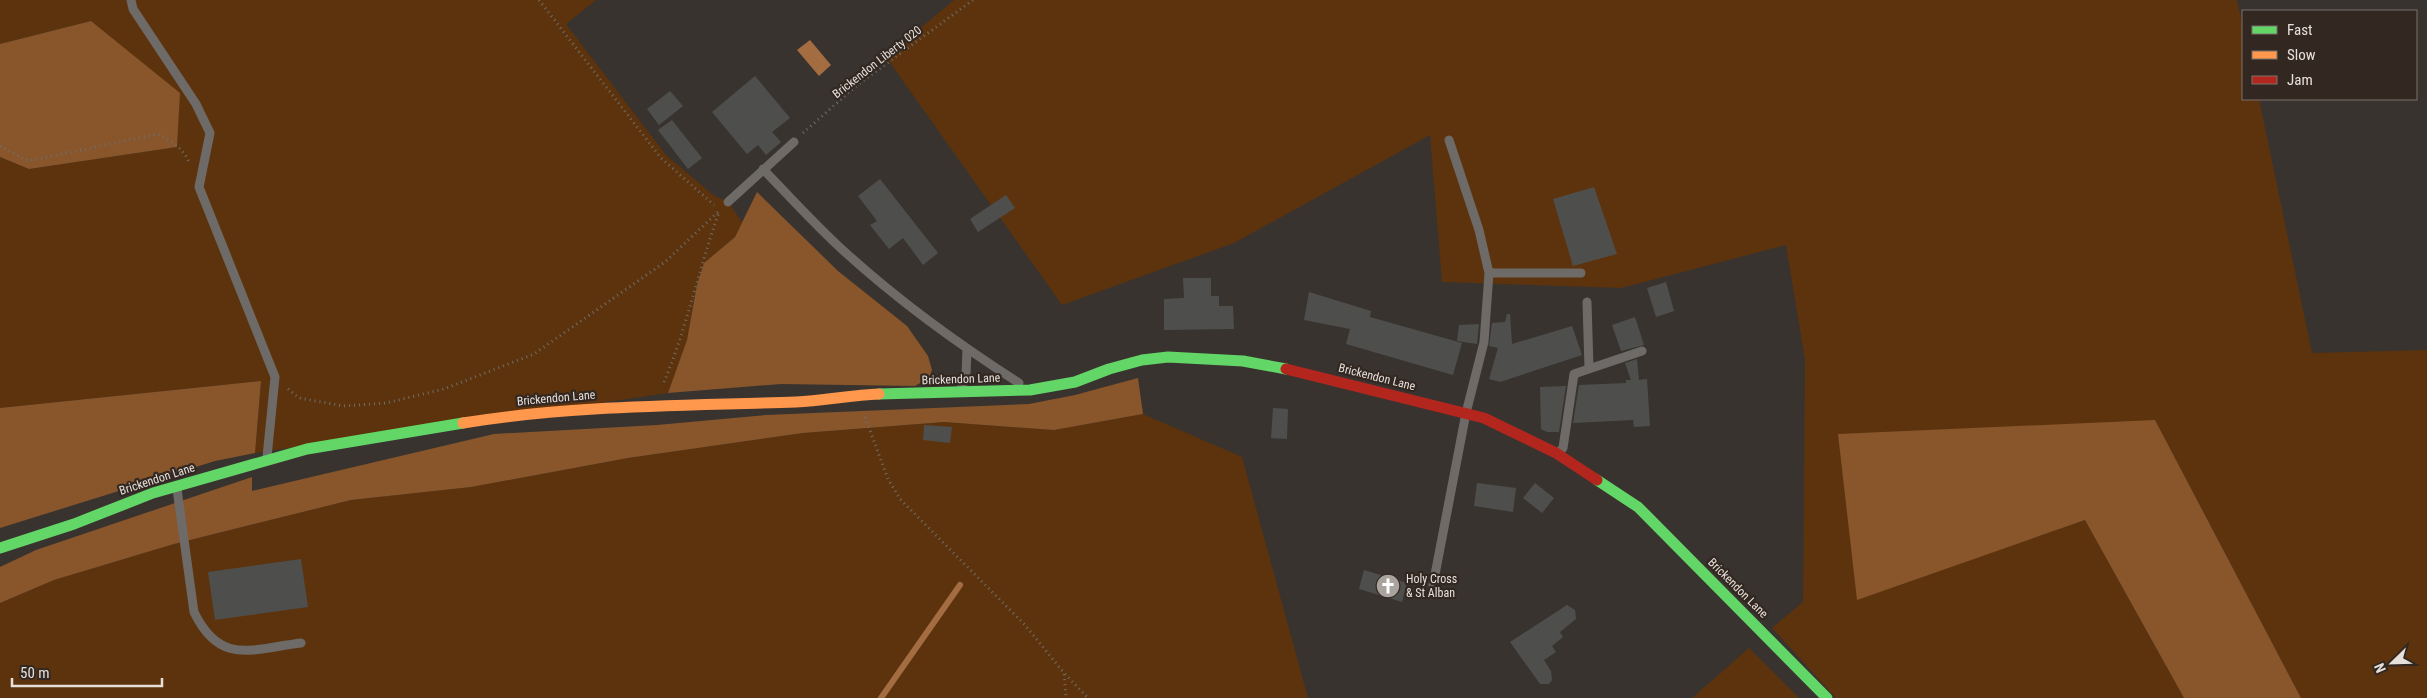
<svg xmlns="http://www.w3.org/2000/svg" width="2427" height="698" font-family="'Roboto Condensed',sans-serif">
<rect width="100%" height="100%" fill="#39332f"/>
<path fill="#5c330d" d="M0 0H596L566 24 666 155 713 195 728 202 742 222 735 237 704 263 697 285 687 340 668 393 255 453 261 381 0 408V157L29 169 177 147 179 94 91 21 0 44Z
M954 0H2237L2243 27V99H2259L2312 353 2427 350V698H2301L2155 420 1857 599 2085 520 2184 698H1836L1772 628 1803 602 1805 359 1786 245 1621 288 1442 282 1430 135 1234 243 1062 305 886 57Z
M1143 414 1242 457 1308 698H0V603L54 580 174 544 351 500 471 487 628 458 803 433 944 422 1054 430Z
M1749 648 1799 698H1692Z"/>
<path fill="#89562b" d="M91 21 180 93 177 147 29 169 0 157V44Z
M757 192 838 271 907 326 928 356 932 370 929 378 915 386 781 384 668 393 687 340 697 285 704 263 735 237Z
M1138 378 1143 414 1054 430 944 422 803 433 628 458 471 487 351 500 174 544 54 580 0 603V567L36 550 252 477V491L494 434 657 425 766 415 1029 404 1075 395Z
M261 381 255 453 215 461 0 528V408Z
M2155 420 2301 698H2184L2085 520 1857 600 1838 434Z"/>
<path fill="#a46c41" d="M810 40 831 65 819 76 797 50Z"/>
<g fill="none" stroke-linecap="round" stroke-linejoin="round">
<path stroke="#a46c41" stroke-width="6" d="M881 698 960 585"/>
</g>
<path fill="#4e4f4d" d="M755 76 790 118 772 132 781 142 766 155 758 145 747 154 712 112Z
M670 91 683 106 659 125 647 109Z
M672 120 702 158 688 169 658 130Z
M880 179 938 253 923 265 903 238 889 249 870 225 877 221 858 196Z
M1594 187 1617 254 1573 266 1553 199Z
M1006 195 1015 208 978 232 970 219Z
M1183 278H1211V296H1219V306H1233L1234 329 1164 330V299L1184 298Z
M1666 282 1674 311 1656 317 1647 288Z
M1309 292 1371 311 1370 317 1462 343 1453 375 1346 344 1350 329 1304 320Z
M1507 314H1510L1512 344 1572 326 1582 355 1500 382 1489 379 1498 348 1489 346 1492 323 1505 322Z
M1635 317 1644 345 1621 351 1612 325Z
M1479 324 1477 344 1457 341 1459 325Z
M1637 359 1639 380 1647 379 1650 426 1634 427 1633 420 1573 423 1579 385 1626 383V380H1631L1625 363Z
M1566 386 1559 432H1547L1541 429 1540 387Z
M1273 408 1288 409 1287 439 1271 438Z
M924 425 952 427 950 443 923 440Z
M1477 483 1516 488 1513 512 1474 506Z
M1535 483 1554 498 1542 513 1523 498Z
M301 559 308 607 215 620 208 572Z
M1364 570 1407 583 1402 602 1359 589Z
M1567 605 1575 610 1576 619 1560 632 1563 637 1552 646 1556 652 1544 660 1551 671 1552 680 1549 684H1540L1510 642Z"/>
<g fill="none" stroke-linecap="round" stroke-linejoin="round">
<path stroke="#706d6a" stroke-width="3" stroke-dasharray="1 4" stroke-linecap="butt" d="M539 0 661 158 714 205
M803 133 856 86 973 0
M0 146 28 161 158 134C171 141 183 148 189 162
M664 382C687 327 699 268 719 212
M288 389 299 398 343 406 386 403 444 389 534 354 665 262 718 212
M865 417 888 479 900 499 1025 625 1064 673 1066 698
M1065 674 1088 698"/>
<path stroke="#6d6a67" stroke-width="9" d="M131 0 133 9 196 104 210 133 199 187 275 377 267 457
M763 169C790 197 817 227 846 253 899 301 958 344 1019 383
M728 202 794 142
M1489 273H1581
M1587 302 1589 368
M961 389 966 375 967 349
M1559 452 1563 448 1574 374 1642 351
M177 489 194 612C220 666 252 649 301 643
M1433 585 1466 413 1484 342 1489 273 1479 230 1449 140"/>
<path stroke="#63d668" stroke-width="11" d="M879 394 1030 390 1075 382 1109 369 1142 360 1168 357 1243 361 1286 369
M1597 480 1638 507 1827 698
M0 548 74 524 153 493 307 449 463 423"/>
<path stroke="#ff974d" stroke-width="11" d="M463 423C573 405 685 406 796 402 823 401 851 395 879 394"/>
<path stroke="#b3261e" stroke-width="11" d="M1286 369 1484 418 1556 453 1597 480"/>
</g>
<defs>
<g id="church-disc" transform="scale(1.25)"><circle r="9.5" fill="#a9a39e" stroke="#332821"/><path d="M-1.2-6h2.4v3.5h3.3v2.4h-3.3V6h-2.4V-.1h-3.3v-2.4h3.3Z" fill="#fff"/></g>
</defs>
<g fill-rule="evenodd">
<use href="#church-disc" x="1388" y="586"/>
</g>
<g text-anchor="middle" dominant-baseline="central" stroke-width="4.5" stroke-linejoin="round" paint-order="stroke">
<g font-size="12" fill="#e6dfda" stroke="#332821">
<text transform="translate(877 62) rotate(-38)">Brickendon Liberty 020</text>
<text transform="translate(1377 377) rotate(14)">Brickendon Lane</text>
<text transform="translate(961 379) rotate(-2)">Brickendon Lane</text>
<text transform="translate(556 398) rotate(-5)">Brickendon Lane</text>
<text transform="translate(157 479) rotate(-18)">Brickendon Lane</text>
<text transform="translate(1738 588) rotate(45)">Brickendon Lane</text>
</g>
<g font-size="12" fill="#e6dfda" stroke="#332821" text-anchor="start">
<text x="1406" y="579">Holy Cross<tspan x="1406" dy="14">&amp; St Alban</tspan></text>
</g>
</g>
<rect x="2242" y="10" width="175" height="90" fill="#332821" stroke="#7b716b"/>
<rect x="2252" y="26" width="25" height="8" fill="#63d668" stroke="#7b716b"/>
<text x="2287" y="35" font-size="15" fill="#e6dfda">Fast</text>
<rect x="2252" y="51" width="25" height="8" fill="#ff974d" stroke="#7b716b"/>
<text x="2287" y="60" font-size="15" fill="#e6dfda">Slow</text>
<rect x="2252" y="76" width="25" height="8" fill="#b3261e" stroke="#7b716b"/>
<text x="2287" y="85" font-size="15" fill="#e6dfda">Jam</text>
<g transform="translate(2392 663) rotate(247)" stroke="#332821" stroke-width="4" paint-order="stroke">
<path d="M0-4L9 19L0 12L-9 19Z" fill="#e6dfda"/>
<text y="-8" font-size="14" font-weight="bold" text-anchor="middle" fill="#e6dfda">N</text>
</g>
<path d="M12 678v8h150v-8" fill="none" stroke="#e6dfda" stroke-width="2.5"/>
<text x="20" y="678" font-size="15" fill="#e6dfda" stroke="#332821" stroke-width="4" paint-order="stroke">50 m</text>
</svg>
